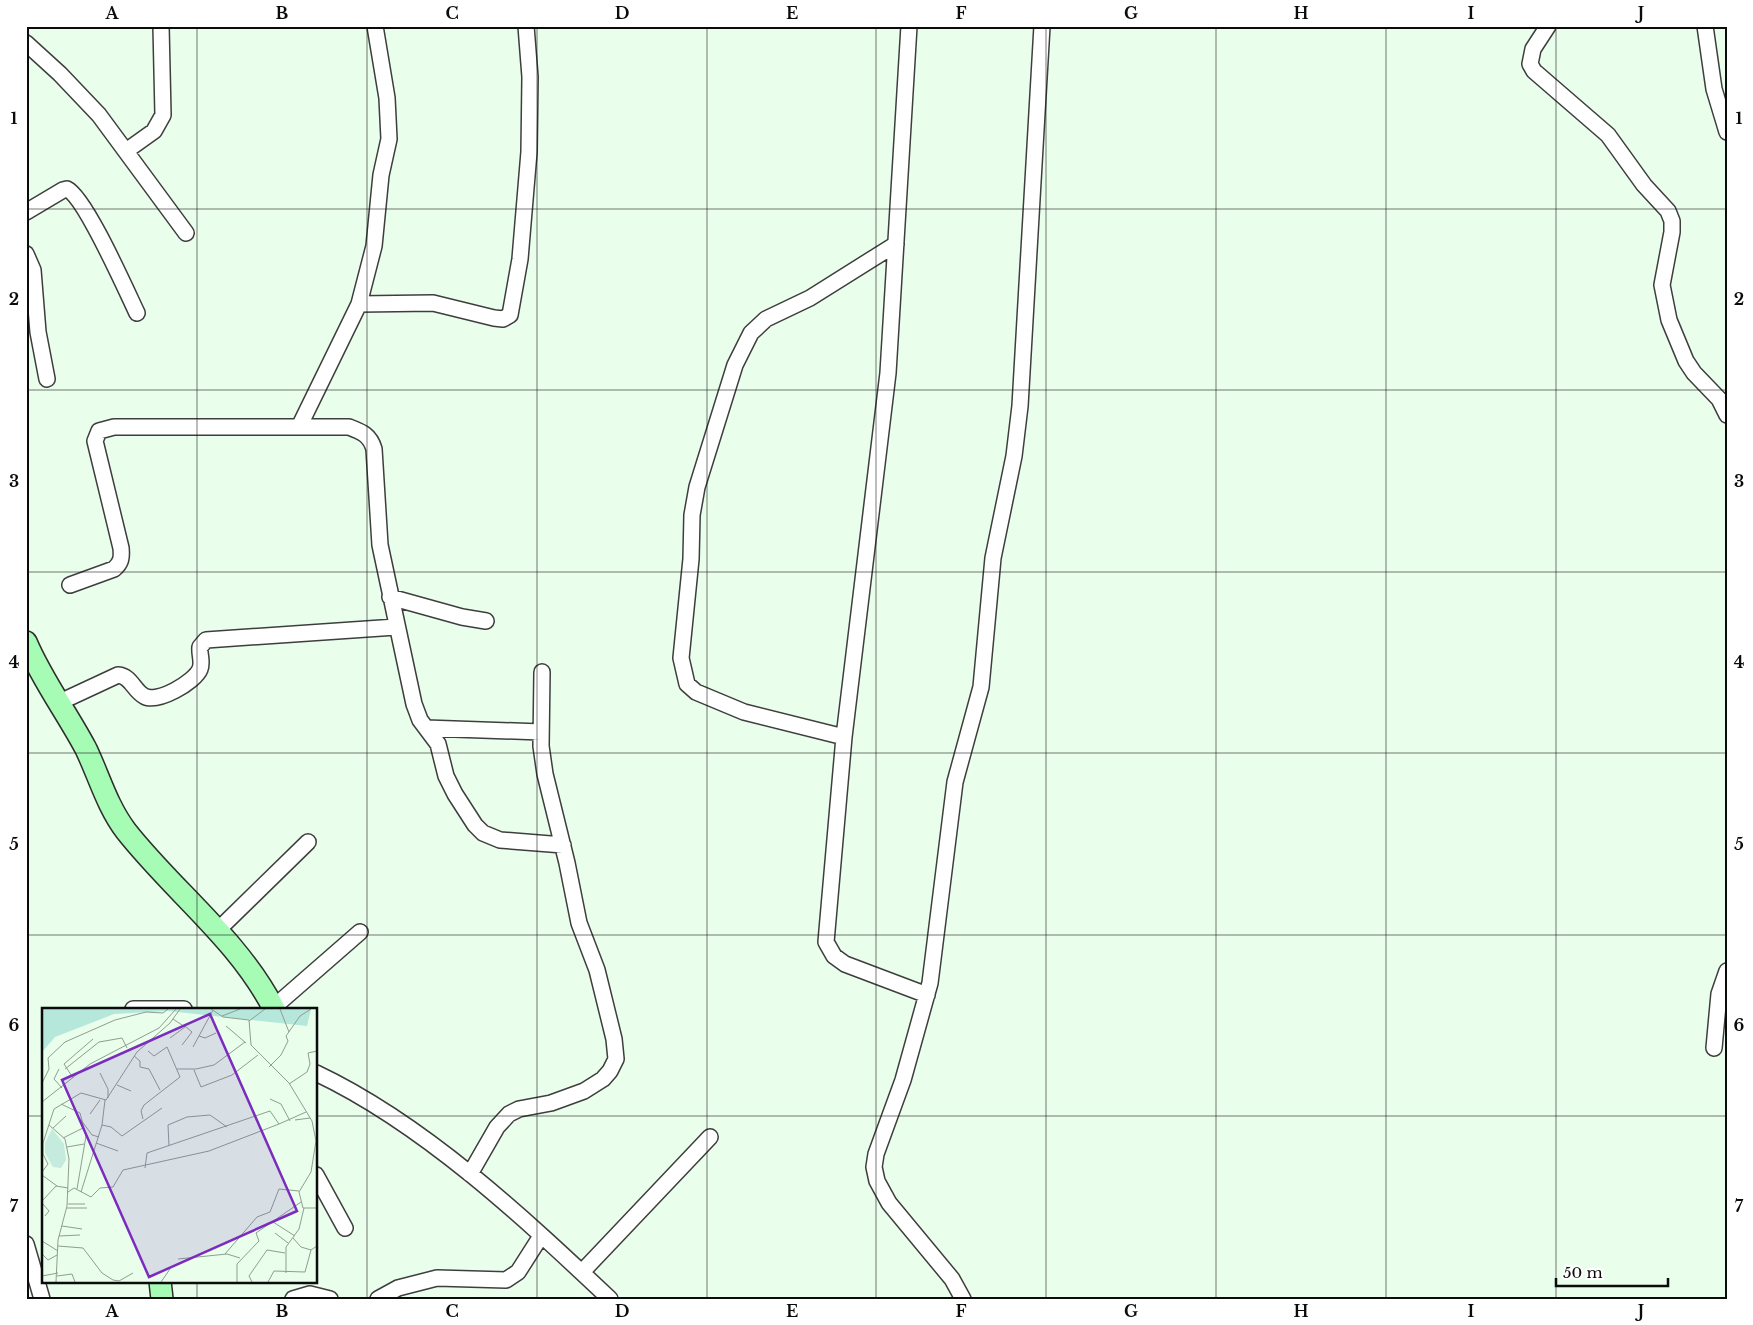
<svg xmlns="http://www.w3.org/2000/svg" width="1753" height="1325" font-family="'Libre Baskerville',serif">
<rect width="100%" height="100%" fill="#e9feeb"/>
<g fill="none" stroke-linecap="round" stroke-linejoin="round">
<g stroke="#3e3e3e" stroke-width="18">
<path id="street" d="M909 26 888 373 844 737 826 942 834 956 845 964 927 995
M1548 26 1533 49 1530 64 1534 71 1608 135 1644 185 1668 211 1672 221V232L1662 285 1669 320 1686 361 1694 373 1719 399 1727 415
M1705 26 1714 89 1727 132
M26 43 60 74 99 115 186 233
M126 151 154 131 163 115 161 26
M26 212 63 190 67 189C85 197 126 290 137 313
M26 254 33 270 38 332 47 379
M359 304 433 303 494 318 503 319 510 315 520 259 529 152 530 77 526 26
M299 427 359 304 374 246 381 175 389 139 387 98 375 26
M70 585 114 569C121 563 122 558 121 548L95 441 99 431 114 427H349C362 432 370 435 374 449L380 545 414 704 420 720 438 744 446 776 455 794 475 825 483 833 500 840 563 845
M390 597 462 617 486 621
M60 702 118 675C131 676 134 691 144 696 157 704 195 682 200 669 203 662 199 654 200 647L206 640 396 627
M426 728 541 732
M844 737 744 712 696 692 687 684 681 658 691 559 692 515 697 487 735 365 751 333 766 319 810 298 896 244
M218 930 308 842
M274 1007 360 932
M133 1009H184
M1714 1048 1719 994 1727 971
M316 1073C424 1124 524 1218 610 1299
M470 1174 497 1127 509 1114 519 1109 551 1103 584 1091 603 1079 610 1071 616 1059 614 1039 597 970 579 923 567 863 545 774 541 746 542 672
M316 1175 345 1228
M26 1244 42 1299
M582 1272 710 1137
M293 1299 310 1294 330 1299
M378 1299 398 1288 437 1278 506 1280 518 1272 541 1236
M963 1299 952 1279 889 1203 877 1181 874 1167 876 1154 903 1080 930 983 955 782 981 687 993 558 1014 456 1020 406 1042 26"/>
</g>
<g stroke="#2d2d2d" stroke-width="24">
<path id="secondary" d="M26 642C42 680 67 713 86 749 99 776 107 806 126 831 174 892 238 939 274 1009
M160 1281 162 1299"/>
</g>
<use href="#street" stroke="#fff" stroke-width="15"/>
<use href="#secondary" stroke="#a6fcb5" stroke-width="21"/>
</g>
<path fill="none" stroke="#0b0b0b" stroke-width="1" stroke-opacity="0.55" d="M197 26V1009M367 26V1299M537 26V1299M707 26V1299M876 26V1299M1046 26V1299M1216 26V1299M1386 26V1299M1556 26V1299M26 209H1727M26 390H1727M26 572H1727M26 753H1727M26 935H1727M26 1116H44M316 1116H1727M197 1281V1299"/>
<g transform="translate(42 1008)">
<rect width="275" height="275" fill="#e9feeb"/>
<path d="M0 1H269L265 18 126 3 72 6 13 29 0 44Z" fill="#b5e7db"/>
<path d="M10 121 22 136 24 152 19 160 11 159 3 145V135Z" fill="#c4ebdd"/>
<path fill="none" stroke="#909d91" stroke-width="1" d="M169 1 181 9 207 12 209 37 247 75 270 113 274 133 269 164 257 184 261 200H275M238 1 247 24M180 8 198 1M207 13 223 1M184 18 204 35M157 28 163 30 174 25M128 30 143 19 131 11M140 37 150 24 143 18M151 39 171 2M92 48 98 53V59L107 61 118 82M227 59 239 47 246 33 244 28 258 8 269 1M17 61 12 71 20 80M23 61 57 34 80 30 85 40M135 61H154L172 57 203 34M152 62 159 79 190 67 216 47M58 65 66 81V90M31 70 22 56 51 31M0 75 7 61 6 50 23 34 73 12 104 4 121 5 126 1M247 76 265 64 268 56 266 45 275 43M75 77 89 83M228 91 239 96 248 113M0 94 48 56 117 20 134 1M19 96 38 105 44 128 35 181M48 106 58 92M101 111 99 103 102 97 138 69 125 39 112 48 106 43M39 112 50 127 57 129M253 112 268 110M7 117 23 131 27 151 25 198 16 232 14 274M60 117 69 119 80 128 120 100M11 120 24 108M21 130 41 120M54 135 76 143M127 138 126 117 145 109 168 107 185 119M25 139 42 136M103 160 105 145 228 103 237 116 264 104M0 164 6 156 1 146V135L12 101 39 85 64 92 95 44 128 15 138 1M0 167 15 178M26 184 32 180 49 189 58 180 71 179 81 162 167 143 237 116M39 184 60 117 63 92M0 193 14 178 26 180M0 195 7 203 3 208M26 196H43M25 200H45M231 214 253 228M20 218 40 221M233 225 246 235M17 228 38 227M251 230 259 239 269 242M0 233 16 243M16 238 41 240 60 265 71 272 77 273 91 265M0 246 6 252 15 247M183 246 215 209 228 204 237 181 257 183M136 251 185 246 198 250M244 265V239L257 221 262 200M0 268 16 265M15 268 30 266 33 274M119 274 128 261M195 274V256L217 233 214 225 259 194M210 274 207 268 225 242 243 245M226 274 232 263 263 264 269 242 275 238"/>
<path fill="#7b2cbf" fill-opacity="0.15" stroke="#7b2cbf" stroke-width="2.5" d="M168 6 255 203 107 269 20 72Z"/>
<rect width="275" height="275" fill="none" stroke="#0b0b0b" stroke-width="2.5"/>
</g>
<rect width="1753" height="1325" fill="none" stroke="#ffffff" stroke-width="55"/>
<path d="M1556 1278v8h112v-8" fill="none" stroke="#0b0b0b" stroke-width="2.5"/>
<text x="1563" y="1278" font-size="15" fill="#0b0b0b" stroke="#ffffff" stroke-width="4" paint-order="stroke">50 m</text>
<rect x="28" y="28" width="1698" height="1270" fill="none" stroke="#0b0b0b" stroke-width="2"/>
<g font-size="16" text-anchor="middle" font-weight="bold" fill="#0b0b0b">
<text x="112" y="19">A</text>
<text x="282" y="19">B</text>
<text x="452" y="19">C</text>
<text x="622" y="19">D</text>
<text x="792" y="19">E</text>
<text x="961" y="19">F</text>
<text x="1131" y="19">G</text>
<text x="1301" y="19">H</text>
<text x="1471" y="19">I</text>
<text x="1641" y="19">J</text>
<text x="14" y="124">1</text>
<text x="1739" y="124">1</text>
<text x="14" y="305">2</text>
<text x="1739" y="305">2</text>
<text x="14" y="487">3</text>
<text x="1739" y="487">3</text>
<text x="14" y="668">4</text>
<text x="1739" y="668">4</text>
<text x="14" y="850">5</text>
<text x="1739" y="850">5</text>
<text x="14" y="1031">6</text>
<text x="1739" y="1031">6</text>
<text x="14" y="1212">7</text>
<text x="1739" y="1212">7</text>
<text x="112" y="1317">A</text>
<text x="282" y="1317">B</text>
<text x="452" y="1317">C</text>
<text x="622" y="1317">D</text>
<text x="792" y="1317">E</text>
<text x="961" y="1317">F</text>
<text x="1131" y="1317">G</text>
<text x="1301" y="1317">H</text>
<text x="1471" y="1317">I</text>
<text x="1641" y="1317">J</text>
</g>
</svg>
